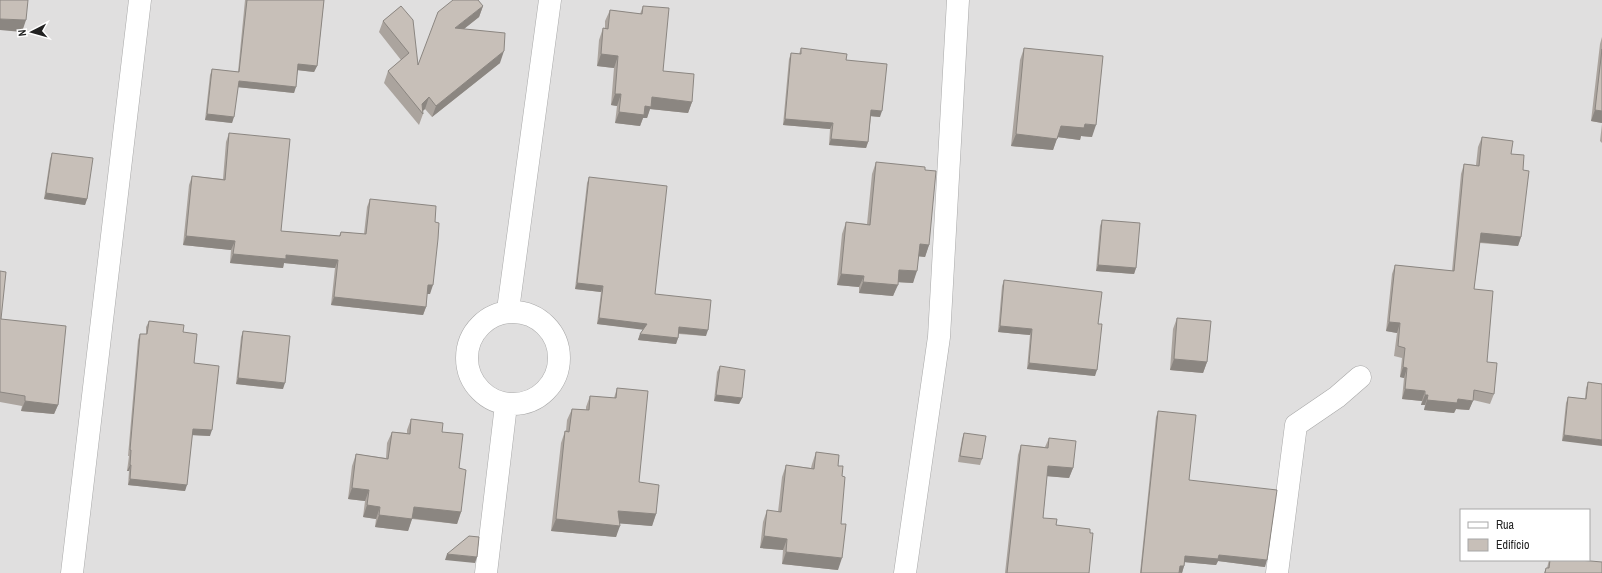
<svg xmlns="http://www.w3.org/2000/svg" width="1602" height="573" font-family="'Archivo Narrow',sans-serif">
<rect width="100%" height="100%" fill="#f2efe9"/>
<path fill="#e0dfdf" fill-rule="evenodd" d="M0 0H1602V573H0ZM1461 510H1589V560H1461Z"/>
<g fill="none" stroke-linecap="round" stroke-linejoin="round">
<g stroke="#a9a9a9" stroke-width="23">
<path id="minor" d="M508 310 550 0
M467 358a46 46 0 1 1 92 0a46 46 0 1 1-92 0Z
M72 573 140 0
M486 573 506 405
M905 573 939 337 958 0
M1277 573 1296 425 1337 397 1360 377"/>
</g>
<use href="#minor" stroke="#fff" stroke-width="22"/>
</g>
<path fill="#aba49e" d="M245 0H324L317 66 314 72 298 70 294 93 238 87 232 123 205 120 210 75 212 69 238 72Z
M401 6 418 65 483 6 479 17 464 29 500 63 432 117 425 109 423 111V114L419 125 384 83 388 71 401 60 379 32 383 21Z
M643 6 663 71 692 102 688 113 650 109 647 118H643L640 126 615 123 617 106 611 105 614 68 597 66 599 40 603 28H605V21L610 10 640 14Z
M1602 37V123L1591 121 1600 44Z
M801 48 846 60 880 117 871 116 868 142 866 148 829 145 830 129 783 125 789 59 791 53 799 54Z
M1024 48 1092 137 1081 136 1080 140 1057 137 1053 150 1011 146 1020 60Z
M1602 124V143L1600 141Z
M229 133 281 231 339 236 341 232 364 234 367 207 370 199 435 222 430 294H427L426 307 423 315 331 305 335 268 284 263 283 268 230 263 231 250 183 245 189 185 192 176 223 179 226 142Z
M1482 137 1511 154 1523 170 1521 237 1518 246 1480 243 1474 289 1487 362 1494 394 1490 404 1473 400 1469 410 1456 409 1454 413 1424 410 1425 405H1421L1422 401 1402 399 1404 378 1400 377 1402 358 1394 356 1397 333 1386 331 1392 274 1395 265 1452 271 1461 174 1464 164 1476 165 1478 147Z
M52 153 87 199 85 205 44 199 50 159Z
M876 162 929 245 925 257 919 256 913 283 898 282 893 296 859 293V287L837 285 842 234 846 222 867 224 872 174Z
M589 177 655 294 706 336 679 334 678 338 676 344 638 340 640 334 643 329 597 324 601 292 575 289 587 183Z
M1102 220 1136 268 1134 274 1096 271 1100 226Z
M0 271 1 319 58 405 54 414 21 411 22 406 0 402Z
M1004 280 1098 324 1095 376 1027 369 1030 335 998 332 1002 286Z
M1177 318 1207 362 1203 373 1170 370 1173 329Z
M149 321 183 332 194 363 210 436 192 435 185 491 128 485 129 471H127L129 456H128L138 340 140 334H146V327Z
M243 331 283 389 236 384 241 337Z
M720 366 742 398 739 404 714 401 717 372Z
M1588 382 1602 384 1562 441 1566 403 1568 397 1585 399 1586 388Z
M617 388 639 482 656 514 652 526 619 523 616 537 551 531 561 443 565 431H566L567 420 572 409 586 410V407L590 396 614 398Z
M1158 411 1189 480 1265 567 1218 561 1216 565 1185 562 1184 566 1182 573H1140L1156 417Z
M411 419 442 432 459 468 461 512 457 524 412 519 408 531 375 527 376 519 363 517 365 501 348 499 352 466 356 454 386 458 387 443 392 432 407 433V430Z
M964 433 982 459 980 465 958 462 962 439Z
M1049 438 1073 468 1069 478 1047 476 1043 518 1056 525 1090 533 1089 573H1005L1018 455 1021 445 1045 447Z
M816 452 838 466 842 476 838 570 782 564 783 550 760 548 763 522 767 510 778 512 782 477 786 465 811 468 812 464Z
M1549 560H1579L1602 573H1544L1546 568H1547Z"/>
<path fill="#8b8681" d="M483 6 479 17 451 39 455 28Z
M0 19 26 20 22 32 0 30Z
M504 51 500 63 432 117 436 106Z
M601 54 618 56 614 68 597 66Z
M298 64 317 66 314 72 296 70Z
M239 81 296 87 294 93 236 87Z
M615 94H621L617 106 611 105Z
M429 97 425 109 421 112 422 104Z
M652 97 692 102 688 113 650 109 647 118H643L640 126 615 123 619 112 645 106Z
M871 110 882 111 880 117 869 116Z
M1595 110 1602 111V123L1591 121Z
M207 114 234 117 232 123 205 120Z
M785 119 833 123 830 129 783 125Z
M1085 124 1096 125 1092 137 1081 136 1080 140 1057 137 1061 126Z
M1016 134 1057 139 1053 150 1011 146Z
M831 139 868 142 866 148 829 145Z
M46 193 87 199 85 205 44 199Z
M1481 233 1521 237 1518 246 1478 242Z
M186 236 235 241 231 250 183 245Z
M920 244 929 245 925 257 915 256Z
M233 254 286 255 338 260 335 268 284 263 283 268 230 263Z
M1098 265 1136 268 1134 274 1096 271Z
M899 270 917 271 913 283 895 282Z
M841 274 864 276 859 287 837 285Z
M863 282 898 285 893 296 859 293Z
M577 283 603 286 601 292 575 289Z
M428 285H433L430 294H425Z
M334 297 426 307 423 315 331 305Z
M599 318 647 324 645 330 597 324Z
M1389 322 1400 323 1397 333 1386 331Z
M1000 326 1032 329 1030 335 998 332Z
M679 327 708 330 706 336 677 333Z
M640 334 678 338 676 344 638 340Z
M1174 359 1207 362 1203 373 1170 370Z
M1029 363 1097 370 1095 376 1027 369Z
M1403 367 1407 368 1404 378 1400 377Z
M238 378 285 383 283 389 236 384Z
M1405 389 1425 391 1422 401 1402 399Z
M716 395 742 398 739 404 714 401Z
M1425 395H1428L1425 405H1421Z
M1458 399 1473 401 1469 410 1456 409 1454 413 1424 410 1427 400Z
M25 401 58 405 54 414 21 411Z
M193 429 212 430 210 436 191 435Z
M1564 435 1602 440V446L1562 441Z
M130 465H131L129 471H127Z
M1048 466 1073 468 1069 478 1045 476Z
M130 479 187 485 185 491 128 485Z
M352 488 369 490 365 501 348 499Z
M367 505 380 507 376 519 363 517Z
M414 507 461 512 457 524 410 518Z
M618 511 656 514 652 526 614 523Z
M379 515 412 519 408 531 375 527Z
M556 519 620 526 616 537 551 531Z
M764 536 787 539 783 550 760 548Z
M786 552 842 558 838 570 782 564Z
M447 554 477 557 475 563 445 560Z
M1219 555 1267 560 1265 567 1218 561 1216 565 1183 562 1185 556Z
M1180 566H1184L1182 573 1177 572Z"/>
<path fill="#c7bfb8" stroke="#8b8681" d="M0 0H28L26 20 0 19Z
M247 0H324L317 66 298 64 296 87 239 81 234 117 207 114 212 69 239 72Z
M453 0H478L483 6 455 28 505 33 504 51 436 106 429 97 422 104 423 114 388 71 409 53 383 21 401 6 413 20 418 65 438 12Z
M643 6 669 8 663 71 694 74 692 102 652 97 651 107 645 106 644 115 619 112 621 94H615L618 56 601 54 603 28 608 29 610 10 642 14Z
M801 48 847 54 846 60 887 64 882 111 871 110 868 142 831 139 833 123 785 119 791 53 801 54Z
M1024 48 1103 56 1096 125 1085 124 1084 128 1061 126 1057 139 1016 134Z
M1602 49V111L1595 110Z
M229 133 290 139 281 231 340 236 341 232 366 234 370 199 436 206 435 222 439 223 438 239 433 285H428L426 307 334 297 338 260 286 255V259L233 254 235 241 186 236 192 176 225 180Z
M1482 137 1513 141 1511 154 1524 155 1523 170 1529 171 1521 237 1481 233 1474 289 1493 291 1487 362 1497 363 1494 394 1474 390 1473 401 1458 399 1457 403 1427 400 1428 395H1425V391L1405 389 1407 368 1403 367 1405 348 1398 346 1400 323 1389 322 1395 265 1454 271 1464 164 1479 166Z
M52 153 93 158 87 199 46 193Z
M876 162 925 167V170L936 171 929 245 920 244 917 271 899 270 898 285 863 282 864 276 841 274 846 222 870 225Z
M589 177 667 186 655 294 711 300 708 330 679 327 678 338 640 334 647 324 599 318 603 286 577 283Z
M1102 220 1140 223 1136 268 1098 265Z
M0 271 6 272 1 319 66 326 58 405 25 401V396L0 392Z
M1004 280 1102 292 1098 324H1102L1097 370 1029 363 1032 329 1000 326Z
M1177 318 1211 321 1207 362 1174 359Z
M149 321 184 325 183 332 197 334 194 363 219 366 212 430 193 429 187 485 130 479 131 465H130L131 450H130L140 334H147Z
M243 331 290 336 285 383 238 378Z
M720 366 745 370 742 398 716 395Z
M1588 382 1602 384V440L1564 435 1568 397 1586 399Z
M617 388 648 391 639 482 659 485 656 514 618 511 620 526 556 519 565 431 569 432 572 409 589 410 590 396 616 398Z
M1158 411 1196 415 1189 480 1277 490 1267 560 1219 555 1218 559 1185 556 1184 566H1180L1179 573H1141Z
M411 419 443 423 442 432 463 434 459 468 466 470 461 512 414 507 412 519 379 515 380 507 367 505 369 490 352 488 356 454 388 459 392 432 410 434Z
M964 433 986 436 982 459 960 456Z
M1049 438 1076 441 1073 468 1048 466 1043 518 1057 519 1056 525 1090 529V533H1093L1089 573H1007L1021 445 1048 448Z
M816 452 839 455 838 466H843L842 476 845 477 841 524H846L842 558 786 552 787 539 764 536 767 510 781 512 786 465 814 469Z
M469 536 479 537 477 557 447 554Z
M1550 560H1579L1602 562V573H1545L1546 568H1549Z"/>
<rect x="1460" y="509" width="130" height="52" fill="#ffffff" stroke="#a7a7a7"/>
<rect x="1468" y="522" width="20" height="6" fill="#ffffff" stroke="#a7a7a7"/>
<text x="1496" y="529" font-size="12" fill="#222222">Rua</text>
<rect x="1468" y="539" width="20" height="12" fill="#c7bfb8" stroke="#a7a7a7"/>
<text x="1496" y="549" font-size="12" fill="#222222">Edifício</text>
<g transform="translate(32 32) rotate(264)" stroke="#ffffff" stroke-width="3" paint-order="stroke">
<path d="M0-3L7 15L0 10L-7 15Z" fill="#222222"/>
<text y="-6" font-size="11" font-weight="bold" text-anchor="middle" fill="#222222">N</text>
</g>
</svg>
